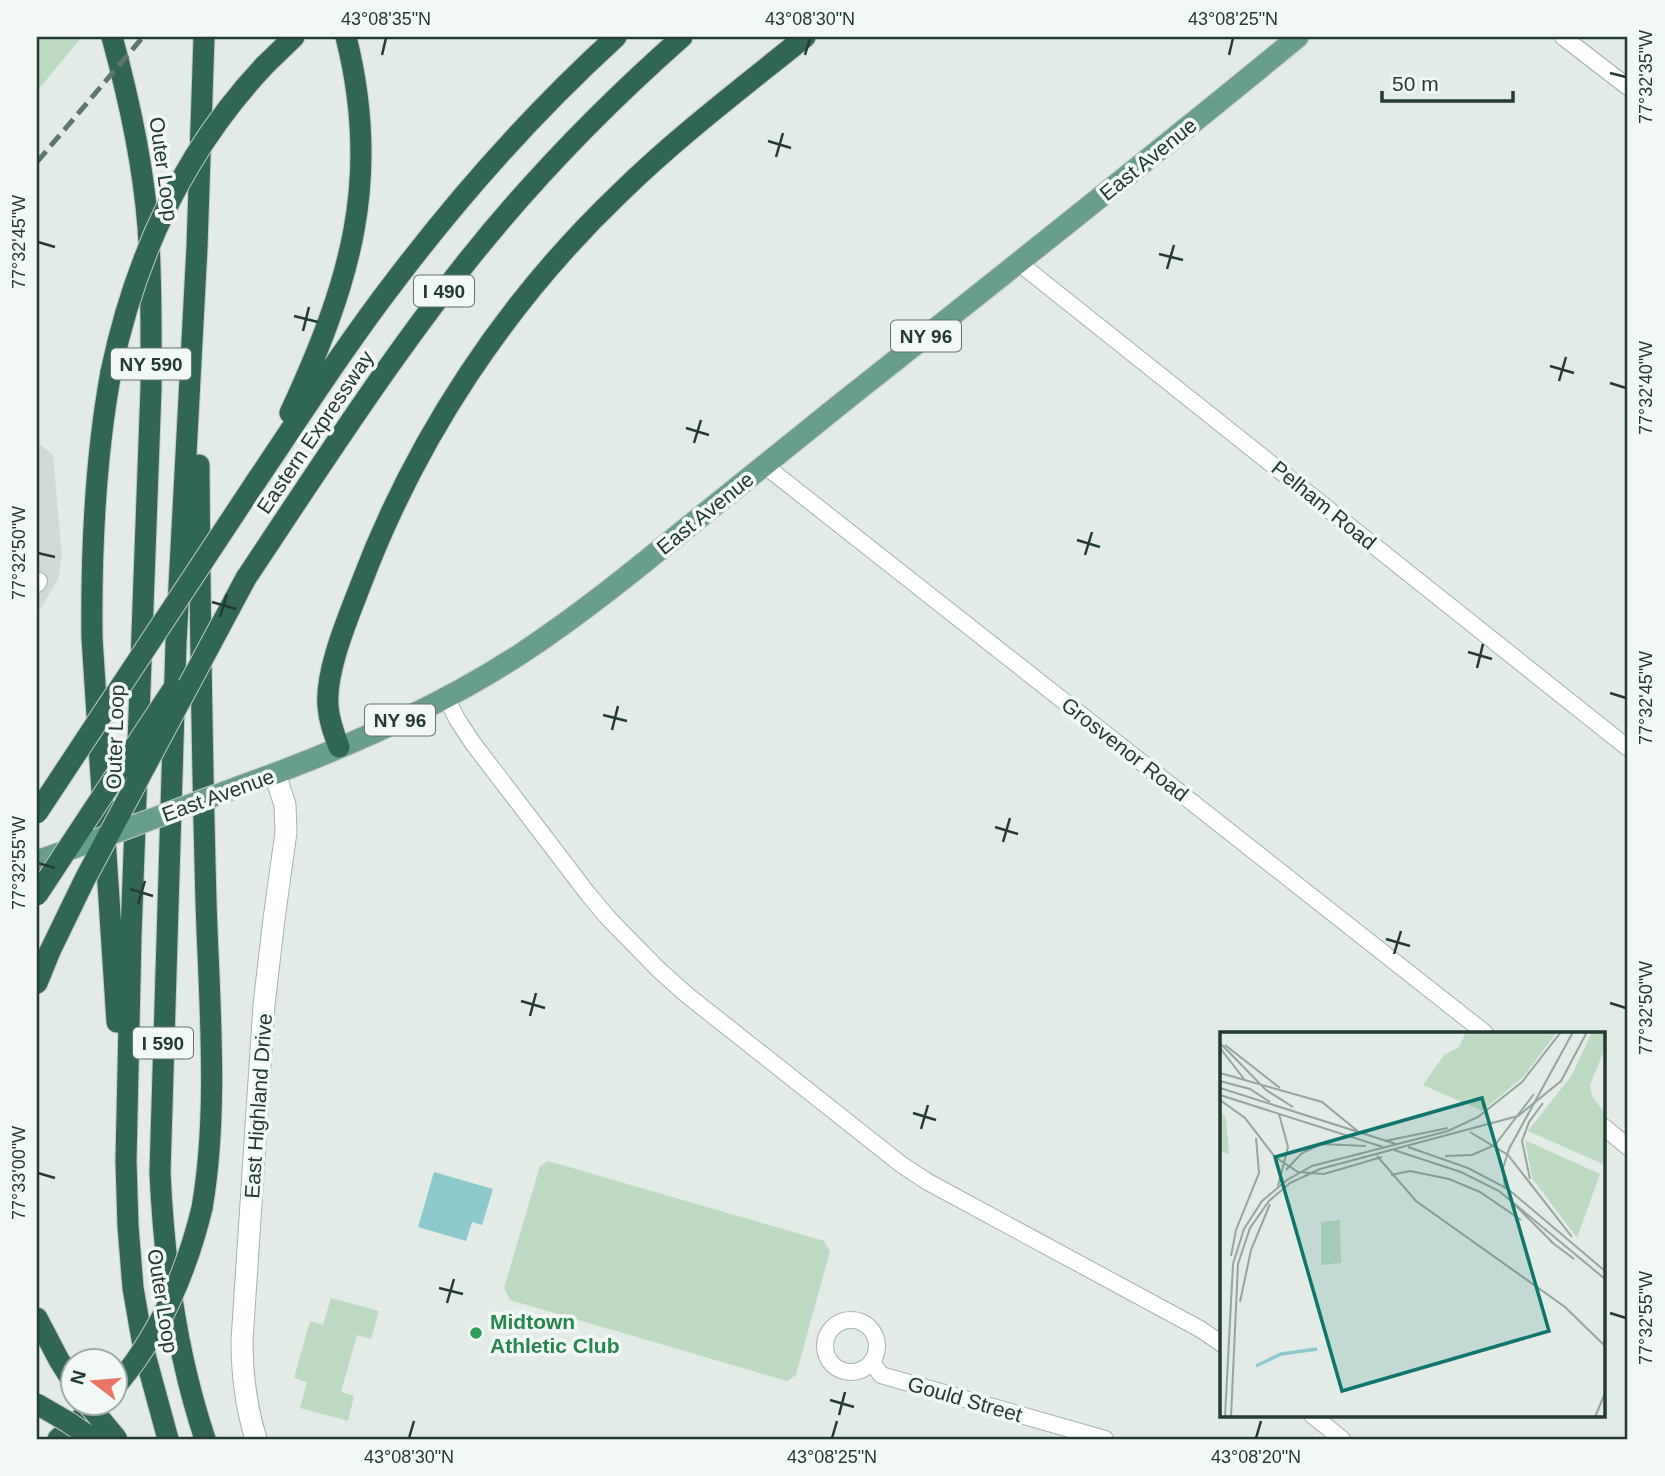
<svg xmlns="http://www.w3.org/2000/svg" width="1665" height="1476" font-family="Arial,sans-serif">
<rect width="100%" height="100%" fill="#e2ebe6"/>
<path fill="#d0dbd5" d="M37 442 53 455 62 557 58 579 37 615Z"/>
<path fill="#bcdbc2" d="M37 37H82L37 91Z
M548 1161 824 1241 830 1251 796 1375 787 1381 510 1300 504 1288 540 1166Z
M331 1298 379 1311 371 1339 357 1335 341 1392 354 1396 348 1421 300 1408 307 1382 294 1378 310 1321 323 1325Z"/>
<path fill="#8dcacd" d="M434 1172 493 1189 482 1225 472 1222 466 1241 418 1227Z"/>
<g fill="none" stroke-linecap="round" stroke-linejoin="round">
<g stroke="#a5b3ac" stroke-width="18">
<path id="minor" d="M1563 37 1628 87
M1019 263 1628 748
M764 465 1485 1033
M37 584 39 581
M446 697 457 719 472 742 588 894 609 919 658 969 687 995 902 1165 928 1182 1200 1329 1222 1344
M1604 1127 1628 1147
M825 1346a26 26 0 1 1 52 0a26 26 0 1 1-52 0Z
M872 1362 881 1375 1105 1439
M1312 1415 1342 1439"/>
</g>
<g stroke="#a5b3ac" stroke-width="23">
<path id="tertiary" d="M256 1439C246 1407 242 1374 242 1341L264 1005 274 919 286 832 285 805 275 774"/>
</g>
<g stroke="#c1c8c6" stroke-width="23">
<path id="primary" d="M238 787C337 752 435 710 522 653 581 614 635 570 689 526 739 486 788 446 838 406 992 284 1146 162 1298 37
M37 861 74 848"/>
</g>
<g stroke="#c1c8c6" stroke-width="23">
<path id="motorway" d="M112 37C129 99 143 162 148 227 152 281 151 334 151 388L131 935 126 1161 128 1226 133 1288 144 1351 168 1439
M204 37 197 247 176 643 160 1172C164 1264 176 1352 205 1439
M265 65 294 37
M111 372C95 459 91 548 92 638L117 1022
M290 413C350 283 382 180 346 37
M199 465C200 610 202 755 206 901 209 1000 219 1110 202 1208
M255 483C301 415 345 346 395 281 461 194 535 111 616 37
M246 578C318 470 388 361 469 259 533 179 605 105 682 37
M339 747C334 734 329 721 328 706 325 671 348 618 361 584 416 438 506 302 619 194 677 137 742 88 805 37
M37 983 50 951
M37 1318 59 1360 74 1384
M58 1439 100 1402"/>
</g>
<use href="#minor" stroke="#fff" stroke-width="16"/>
<use href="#tertiary" stroke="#fff" stroke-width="21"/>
<use href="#primary" stroke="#699e8b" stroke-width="21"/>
<use href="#motorway" stroke="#316656" stroke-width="21"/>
<path stroke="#5e776e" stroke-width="5" stroke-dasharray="14 7" stroke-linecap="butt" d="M37 162 143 37"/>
<g stroke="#c1c8c6" stroke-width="23" stroke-linecap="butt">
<path id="primary-bridge" d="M74 848 238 787"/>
</g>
<g stroke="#c1c8c6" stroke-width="23" stroke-linecap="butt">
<path id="motorway-bridge" d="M111 372C135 257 184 151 265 65
M37 813 255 483
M37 895 173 689
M50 951 85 879 246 578
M116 1386C160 1334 186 1274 202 1208
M86 1402 117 1439
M37 1404 68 1422 93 1439"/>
</g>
<use href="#primary-bridge" stroke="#699e8b" stroke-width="21"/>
<use href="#motorway-bridge" stroke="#316656" stroke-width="21"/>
</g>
<path fill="none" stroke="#233b32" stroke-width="2.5" d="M382 55 386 38M805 55 810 38M1229 55 1233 38M1610 73 1626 77M768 141 791 148M776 157 783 133M38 242 55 247M1159 254 1183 260M1167 269 1174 245M294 316 318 322M303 331 309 307M1550 366 1574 373M1559 381 1566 357M1610 383 1626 388M686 428 709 435M694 443 701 420M1077 540 1100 547M38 553 55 557M1085 555 1092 532M212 602 236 609M220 617 227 594M1468 652 1492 659M1477 668 1483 644M1610 693 1626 698M603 715 627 721M612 730 618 706M995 827 1018 834M1003 842 1010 818M38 863 55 868M130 889 153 896M138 904 145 881M1386 939 1410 946M1394 954 1401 931M521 1001 545 1008M1610 1003 1626 1008M530 1016 536 993M913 1113 936 1120M921 1129 928 1105M38 1173 55 1178M439 1288 463 1294M447 1303 454 1279M1610 1313 1626 1318M830 1400 854 1407M839 1415 845 1392M409 1438 414 1421M832 1438 837 1421M1256 1438 1261 1421"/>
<circle fill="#2e9e5b" stroke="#f2f8f5" stroke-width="2.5" cx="476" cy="1333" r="7"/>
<g text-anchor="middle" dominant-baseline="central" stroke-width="7" stroke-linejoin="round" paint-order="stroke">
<g fill="#f2f8f5" stroke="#61746c" stroke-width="2">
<rect x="414" y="275.5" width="60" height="31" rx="5"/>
<rect x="891" y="320.5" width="70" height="31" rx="5"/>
<rect x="111" y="348.5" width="80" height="31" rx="5"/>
<rect x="365" y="704.5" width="70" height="31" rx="5"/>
<rect x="133" y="1027.5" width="60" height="31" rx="5"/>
</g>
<g font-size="19" font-weight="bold" fill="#233b32">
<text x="444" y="291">I 490</text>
<text x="926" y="336">NY 96</text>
<text x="151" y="364">NY 590</text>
<text x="400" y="720">NY 96</text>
<text x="163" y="1043">I 590</text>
</g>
<g font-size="21" fill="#233b32" stroke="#f2f8f5">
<text transform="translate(1148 159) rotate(-39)">East Avenue</text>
<text transform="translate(164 169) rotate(82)">Outer Loop</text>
<text transform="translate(315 432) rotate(-56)">Eastern Expressway</text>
<text transform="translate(1324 505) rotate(39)">Pelham Road</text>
<text transform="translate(705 513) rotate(-39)">East Avenue</text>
<text transform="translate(115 737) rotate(-88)">Outer Loop</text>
<text transform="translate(1125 749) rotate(38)">Grosvenor Road</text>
<text transform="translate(218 795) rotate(-20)">East Avenue</text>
<text transform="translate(258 1106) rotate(-86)">East Highland Drive</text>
<text transform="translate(163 1301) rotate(81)">Outer Loop</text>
<text transform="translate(965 1399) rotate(16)">Gould Street</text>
</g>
<g font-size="21" font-weight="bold" fill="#27864d" stroke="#f2f8f5" text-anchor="start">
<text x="490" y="1321">Midtown<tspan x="490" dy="24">Athletic Club</tspan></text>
</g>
</g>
<g transform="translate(1220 1032)">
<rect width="385" height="385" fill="#e2ebe6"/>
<path d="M246 0H337L303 45 262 79 203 53 224 23 239 15ZM372 0H385V16L370 53 372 64 385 81V133L308 99 352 43ZM0 77 6 87 9 122 0 119ZM305 108 380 142 357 206 312 146ZM120 188 121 231 101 233V190Z" fill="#bcdbc2"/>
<path fill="none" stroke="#8dcacd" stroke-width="3.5" d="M36 334 61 322 97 317"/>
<path fill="none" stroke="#96a59e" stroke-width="2" d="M0 11 46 58 73 75M5 13 60 56M0 16 24 47M0 41 102 70 140 101M0 49 30 57 50 70M0 56 176 112M0 63 163 115M0 68 25 86 55 125 78 140 104 142 162 125M250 100 288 123 352 205M165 109 228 96M188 115 248 136 288 157 385 239M174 118 241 140 279 159 385 247M157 124 196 169 345 275 385 314M225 124 252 123 275 113 314 62M66 138 82 121 101 112 146 114M171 143 190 139 229 147 260 160 301 188M310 147 302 109 309 90 323 71M58 154 68 115 59 82M285 157 283 136 289 117 353 0M290 168 333 211M330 209 354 227M11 224 16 198 39 141 36 106M20 270 31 218 50 172M5 385 13 232 24 197 42 169 67 148 92 134 228 99 258 85 302 50 341 0M11 385 18 232 30 196 49 169 70 151 100 137 298 84 341 49 367 0M375 385 385 361"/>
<path fill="#0f766e" fill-opacity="0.15" stroke="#0f766e" stroke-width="3.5" d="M262 66 329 299 122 359 55 125Z"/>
<rect width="385" height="385" fill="none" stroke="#233b32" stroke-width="3.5"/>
</g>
<rect width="1665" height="1476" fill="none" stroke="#f2f8f5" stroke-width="77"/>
<g transform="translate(94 1382) rotate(286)"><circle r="33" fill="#f2f8f5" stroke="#9faca7" stroke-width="2"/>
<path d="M0-5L12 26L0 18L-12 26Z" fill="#e97662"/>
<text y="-10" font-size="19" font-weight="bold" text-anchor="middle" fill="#233b32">N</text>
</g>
<path d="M1382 91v10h131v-10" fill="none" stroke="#233b32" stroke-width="3.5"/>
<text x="1392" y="91" font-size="21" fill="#233b32" stroke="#f2f8f5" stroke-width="5" paint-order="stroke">50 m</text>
<rect x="38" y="38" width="1588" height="1400" fill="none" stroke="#233b32" stroke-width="2.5"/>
<g font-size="18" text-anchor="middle" fill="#233b32">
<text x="386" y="25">43°08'35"N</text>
<text x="810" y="25">43°08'30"N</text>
<text x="1233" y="25">43°08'25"N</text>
<text transform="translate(1646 77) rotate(-90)" y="6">77°32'35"W</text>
<text transform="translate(19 242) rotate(-90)" y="6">77°32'45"W</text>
<text transform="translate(1646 388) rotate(-90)" y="6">77°32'40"W</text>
<text transform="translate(19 553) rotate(-90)" y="6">77°32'50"W</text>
<text transform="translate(1646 698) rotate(-90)" y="6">77°32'45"W</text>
<text transform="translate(19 863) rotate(-90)" y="6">77°32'55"W</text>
<text transform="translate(1646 1008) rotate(-90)" y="6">77°32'50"W</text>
<text transform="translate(19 1173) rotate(-90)" y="6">77°33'00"W</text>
<text transform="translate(1646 1318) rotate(-90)" y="6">77°32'55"W</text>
<text x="409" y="1463">43°08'30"N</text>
<text x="832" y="1463">43°08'25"N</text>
<text x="1256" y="1463">43°08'20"N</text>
</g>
</svg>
